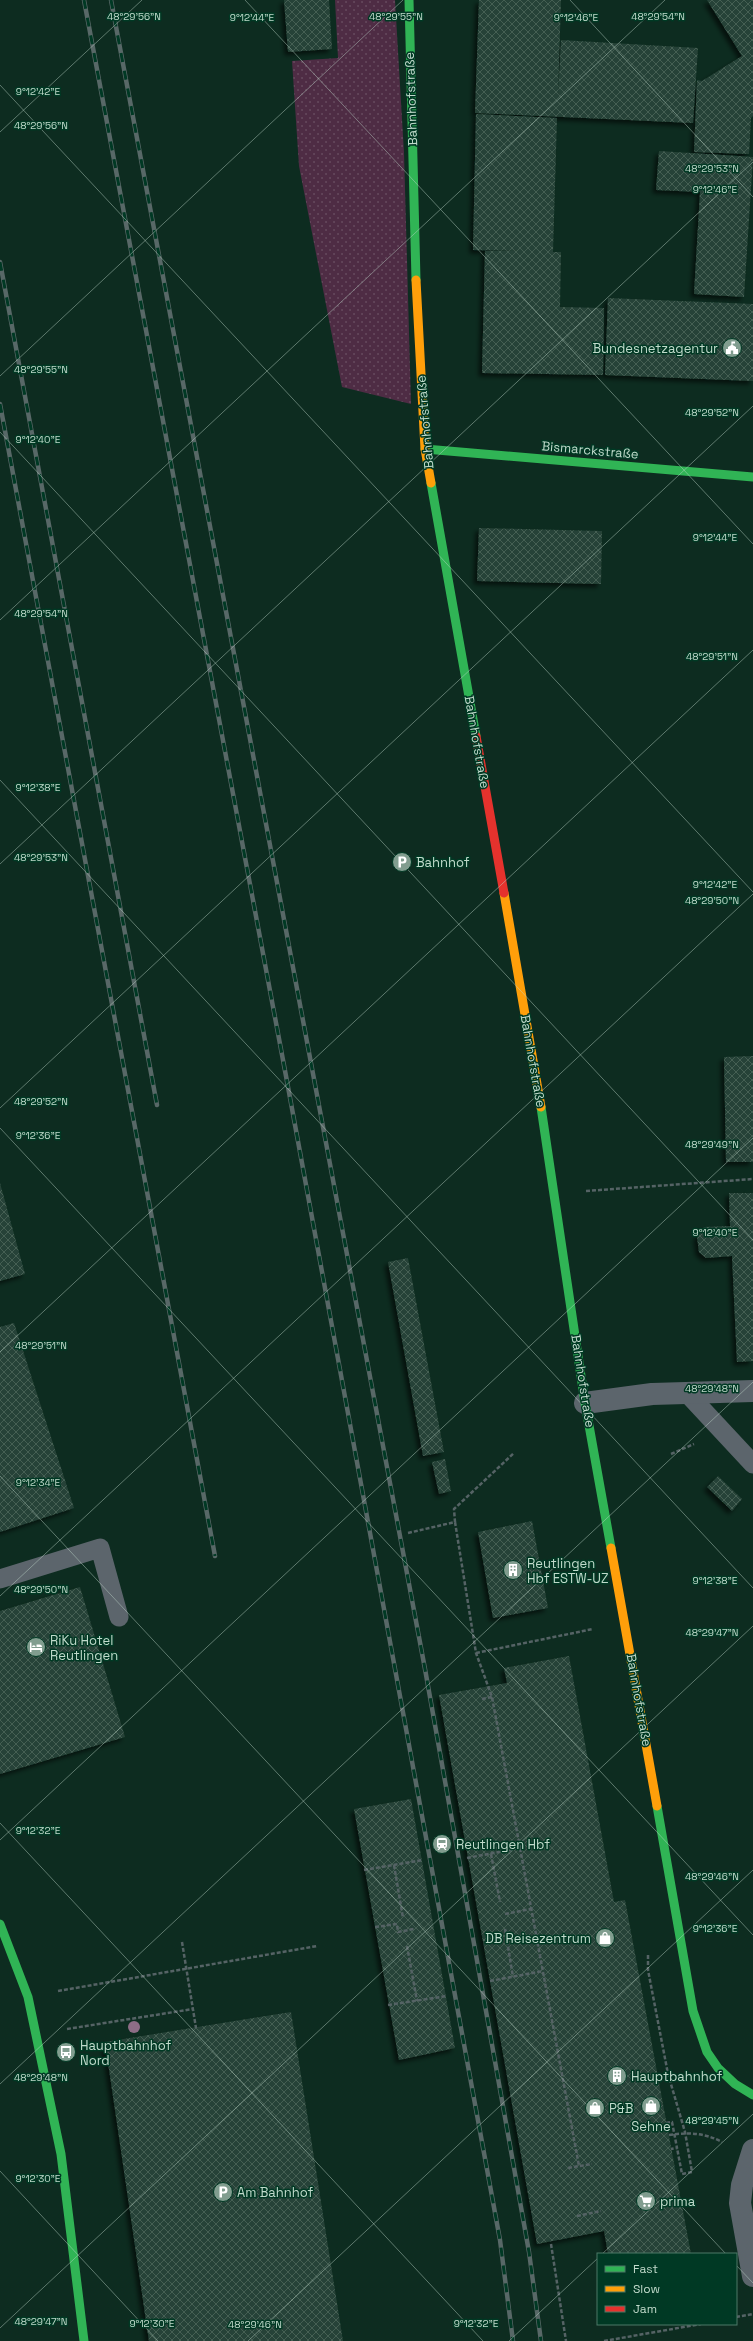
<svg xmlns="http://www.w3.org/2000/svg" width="753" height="2341" font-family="'Space Grotesk',sans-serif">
<defs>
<pattern id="grass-dots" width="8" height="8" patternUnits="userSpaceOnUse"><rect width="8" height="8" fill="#4e2c44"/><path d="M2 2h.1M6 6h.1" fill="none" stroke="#664a5e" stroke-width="1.8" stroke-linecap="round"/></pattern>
<pattern id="building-cross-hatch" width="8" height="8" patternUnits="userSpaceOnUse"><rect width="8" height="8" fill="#264337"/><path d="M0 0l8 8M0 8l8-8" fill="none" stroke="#445e53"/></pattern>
<filter id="shadow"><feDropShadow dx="-3.5" dy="3.5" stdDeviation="2" flood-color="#0009"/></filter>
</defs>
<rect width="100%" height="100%" fill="#0d2c20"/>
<path fill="url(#grass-dots)" d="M335 0H395L404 153 411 404 342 387 299 166 292 61 338 58Z"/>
<path fill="url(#building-cross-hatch)" filter="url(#shadow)" d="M284 0H329L332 49 288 52Z
M479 0H561L558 96 561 40 698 48 693 123 475 113Z
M707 0H753V116L751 118 749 154 694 152 697 80 702 81 742 56Z
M476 114 557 118 553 252H561L560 307 604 308 603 375 482 373 485 251H519L473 250Z
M659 151 753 157 744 297 694 294 700 192 656 190Z
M608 298 753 304V381L605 375Z
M479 528 602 531 601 584 477 581Z
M753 1056V1162H726L724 1057Z
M0 1183 25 1274 0 1281Z
M729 1193H753V1361L737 1362 732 1256 706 1258 699 1252 697 1237 704 1227 730 1226Z
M408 1258 444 1452 423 1456 388 1262Z
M14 1323 74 1508 0 1532V1327Z
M445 1459 451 1491 439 1494 432 1462Z
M718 1476 742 1499 732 1511 707 1487Z
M532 1521 548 1608 493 1618 478 1532Z
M80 1587 125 1737 0 1774V1611Z
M569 1656 614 1902 625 1900 691 2254H608L604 2231 537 2244 439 1695 507 1683 504 1668Z
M411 1799 455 2048 399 2060 354 1809Z
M291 2012 343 2341H149L105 2042Z"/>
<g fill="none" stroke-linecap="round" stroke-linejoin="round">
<path stroke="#556365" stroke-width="2.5" stroke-dasharray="4 2" stroke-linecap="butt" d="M586 1191 753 1179
M671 1454 694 1444
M455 1522 476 1653 492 1697 520 1848
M408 1533 455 1522 454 1509 514 1453
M476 1653 593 1629
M482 1699 492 1697
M491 1854 500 1902
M467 1858 520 1848 579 2166
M394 1865 403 1918
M364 1870 423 1860
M505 1914 531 1909
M375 1927 397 1924 398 1932 414 1929
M505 1929 513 1977
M182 1942 196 2028
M407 1946 417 2001
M648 1955V1970L668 2074 685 2132 692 2172 682 2174 677 2148
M490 1981 543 1971
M58 1991 317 1946
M388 2005 447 1996
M67 2029 193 2009
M666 2123 672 2122 677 2148 671 2149
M669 2135C688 2132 705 2133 722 2142
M568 2168 592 2164
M577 2216 601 2211
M551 2244 566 2341
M736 2317 753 2314
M604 2341 701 2324"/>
<path stroke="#5c656c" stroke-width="19" d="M686 1392 753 1464
M0 1579 100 1548 119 1617"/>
<path stroke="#5c656c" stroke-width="22" d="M585 1403 652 1394 753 1391
M753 2150 742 2185 740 2203 753 2276"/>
<path stroke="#30b455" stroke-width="9" d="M409 0 416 280
M425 449 753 477
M431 483 476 736
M541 1107 585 1403 611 1548
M657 1806 693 2011 707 2052 718 2068 735 2084 753 2095
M0 1924 28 1997 61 2154 84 2341"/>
<path stroke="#ff9f0a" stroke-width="9" d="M416 280 425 449 431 483
M504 893 541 1107
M611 1548 657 1806"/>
<path stroke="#e5322d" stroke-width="9" d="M476 736 504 893"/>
<g stroke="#586867" stroke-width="4.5">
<path id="rail" d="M84 0 286 1076 500 2240 513 2341
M111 0 425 1669 529 2252 541 2341
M0 262 157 1105
M0 404 215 1556"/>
</g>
<use href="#rail" stroke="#003924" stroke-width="3" stroke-dasharray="9" stroke-linecap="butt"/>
</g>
<circle fill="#8d6d86" cx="134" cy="2027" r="6"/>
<path fill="none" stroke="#c0dacb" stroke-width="1" stroke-opacity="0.45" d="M245 0 753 544M570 0 753 197M0 85 753 892M0 132 142 0M0 376 403 0M0 432 753 1240M0 620 665 0M0 780 753 1588M0 864 753 162M0 1108 753 406M0 1128 753 1935M0 1352 753 650M0 1476 726 2254M0 1596 753 894M0 1823 483 2341M0 1840 753 1138M0 2084 753 1382M0 2171 158 2341M602 2254 753 2114M736 2265 753 2283M0 2328 753 1626M248 2341 753 1870M509 2341 598 2258"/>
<defs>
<g id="civic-disc" transform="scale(1)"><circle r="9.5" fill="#819d8f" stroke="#003924"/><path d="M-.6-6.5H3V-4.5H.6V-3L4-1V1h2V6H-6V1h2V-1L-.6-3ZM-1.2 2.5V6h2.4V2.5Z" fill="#fff"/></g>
<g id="parking-disc" transform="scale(1)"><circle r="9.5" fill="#819d8f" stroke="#003924"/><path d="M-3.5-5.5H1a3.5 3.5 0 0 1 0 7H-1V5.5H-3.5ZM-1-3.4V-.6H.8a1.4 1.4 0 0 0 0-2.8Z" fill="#fff"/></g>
<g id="building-disc" transform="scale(1)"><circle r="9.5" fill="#819d8f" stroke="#003924"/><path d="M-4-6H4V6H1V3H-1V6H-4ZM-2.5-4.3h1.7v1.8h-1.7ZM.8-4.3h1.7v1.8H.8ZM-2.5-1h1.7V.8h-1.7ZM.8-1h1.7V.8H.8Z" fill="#fff"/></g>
<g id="hotel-disc" transform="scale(1)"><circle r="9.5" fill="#819d8f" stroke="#003924"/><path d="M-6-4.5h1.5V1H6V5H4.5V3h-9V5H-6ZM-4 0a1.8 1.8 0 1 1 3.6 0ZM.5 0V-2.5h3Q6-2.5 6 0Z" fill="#fff"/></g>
<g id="station-disc" transform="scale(1)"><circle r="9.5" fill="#819d8f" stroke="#003924"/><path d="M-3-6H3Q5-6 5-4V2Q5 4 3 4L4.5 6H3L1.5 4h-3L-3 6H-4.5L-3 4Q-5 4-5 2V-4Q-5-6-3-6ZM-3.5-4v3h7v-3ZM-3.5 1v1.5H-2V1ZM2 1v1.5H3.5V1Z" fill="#fff"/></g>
<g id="shop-disc" transform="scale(1)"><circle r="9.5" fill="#819d8f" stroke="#003924"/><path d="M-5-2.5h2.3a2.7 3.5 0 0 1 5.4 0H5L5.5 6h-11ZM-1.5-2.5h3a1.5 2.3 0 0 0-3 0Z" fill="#fff"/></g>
<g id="bus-disc" transform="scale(1)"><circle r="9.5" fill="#819d8f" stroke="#003924"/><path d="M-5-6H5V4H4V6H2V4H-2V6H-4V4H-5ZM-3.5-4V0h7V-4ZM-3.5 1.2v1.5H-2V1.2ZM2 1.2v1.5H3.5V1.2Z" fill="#fff"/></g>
<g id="supermarket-disc" transform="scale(1)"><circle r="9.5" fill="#819d8f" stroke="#003924"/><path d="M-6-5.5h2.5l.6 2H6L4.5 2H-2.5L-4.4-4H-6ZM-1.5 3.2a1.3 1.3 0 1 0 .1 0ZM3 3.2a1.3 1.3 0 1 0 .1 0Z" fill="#fff"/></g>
</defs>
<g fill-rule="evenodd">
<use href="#civic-disc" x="732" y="348"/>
<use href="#parking-disc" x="402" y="862"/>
<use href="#building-disc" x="513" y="1570"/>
<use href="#hotel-disc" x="36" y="1647"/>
<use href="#station-disc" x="442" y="1844"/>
<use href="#shop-disc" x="605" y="1938"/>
<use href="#bus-disc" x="66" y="2052"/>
<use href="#building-disc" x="617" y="2076"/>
<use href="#shop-disc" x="651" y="2106"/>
<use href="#shop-disc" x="595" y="2108"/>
<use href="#parking-disc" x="223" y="2192"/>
<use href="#supermarket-disc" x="646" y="2201"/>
</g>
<g text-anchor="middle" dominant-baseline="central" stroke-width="3" stroke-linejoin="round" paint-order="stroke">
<g font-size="13" fill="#c0dacb" stroke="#003924">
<text transform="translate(411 99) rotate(-92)">Bahnhofstraße</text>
<text transform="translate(425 422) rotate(-95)">Bahnhofstraße</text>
<text transform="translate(590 450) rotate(5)">Bismarckstraße</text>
<text transform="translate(477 742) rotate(80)">Bahnhofstraße</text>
<text transform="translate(533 1061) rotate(80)">Bahnhofstraße</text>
<text transform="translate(583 1381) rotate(81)">Bahnhofstraße</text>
<text transform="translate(639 1700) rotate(80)">Bahnhofstraße</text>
</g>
<g font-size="13" fill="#c0dacb" stroke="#003924" text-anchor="start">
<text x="718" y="348" text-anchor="end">Bundesnetzagentur</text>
<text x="416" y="862">Bahnhof</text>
<text x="527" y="1563">Reutlingen<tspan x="527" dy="15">Hbf ESTW-UZ</tspan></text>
<text x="50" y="1640">RiKu Hotel<tspan x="50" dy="15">Reutlingen</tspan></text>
<text x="456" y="1844">Reutlingen Hbf</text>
<text x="591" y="1938" text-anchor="end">DB Reisezentrum</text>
<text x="80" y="2045">Hauptbahnhof<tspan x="80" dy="15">Nord</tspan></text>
<text x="631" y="2076">Hauptbahnhof</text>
<text x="609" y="2108">P&amp;B</text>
<text x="651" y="2126" text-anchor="middle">Sehne</text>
<text x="237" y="2192">Am Bahnhof</text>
<text x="660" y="2201">prima</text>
</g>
</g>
<g font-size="10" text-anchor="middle" fill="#c0dacb" stroke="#003924" stroke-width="3" stroke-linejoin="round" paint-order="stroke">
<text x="134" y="20">48°29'56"N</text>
<text x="396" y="20">48°29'55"N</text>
<text x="658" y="20">48°29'54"N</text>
<text x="252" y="21">9°12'44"E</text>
<text x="576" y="21">9°12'46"E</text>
<text x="38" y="95">9°12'42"E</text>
<text x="41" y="129">48°29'56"N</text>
<text x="712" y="172">48°29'53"N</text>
<text x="715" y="193">9°12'46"E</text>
<text x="41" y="373">48°29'55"N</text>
<text x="712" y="416">48°29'52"N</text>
<text x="38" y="443">9°12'40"E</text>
<text x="715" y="541">9°12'44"E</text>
<text x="41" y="617">48°29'54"N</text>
<text x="712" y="660">48°29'51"N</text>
<text x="38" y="791">9°12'38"E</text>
<text x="41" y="861">48°29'53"N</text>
<text x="715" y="888">9°12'42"E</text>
<text x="712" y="904">48°29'50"N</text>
<text x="41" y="1105">48°29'52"N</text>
<text x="38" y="1139">9°12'36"E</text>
<text x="712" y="1148">48°29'49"N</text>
<text x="715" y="1236">9°12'40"E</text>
<text x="41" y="1349">48°29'51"N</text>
<text x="712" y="1392">48°29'48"N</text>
<text x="38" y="1486">9°12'34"E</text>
<text x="715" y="1584">9°12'38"E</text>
<text x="41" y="1593">48°29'50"N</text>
<text x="712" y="1636">48°29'47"N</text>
<text x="38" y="1834">9°12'32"E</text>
<text x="712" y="1880">48°29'46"N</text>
<text x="715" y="1932">9°12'36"E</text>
<text x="41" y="2081">48°29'48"N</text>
<text x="712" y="2124">48°29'45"N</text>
<text x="38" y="2182">9°12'30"E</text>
<text x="41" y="2325">48°29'47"N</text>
<text x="152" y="2327">9°12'30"E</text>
<text x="476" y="2327">9°12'32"E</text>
<text x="255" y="2328">48°29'46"N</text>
</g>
<rect x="597" y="2253" width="140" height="72" fill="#003924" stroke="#4d7967"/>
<rect x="605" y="2266" width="20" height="6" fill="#30b455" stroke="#4d7967"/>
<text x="633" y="2273" font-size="12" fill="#c0dacb">Fast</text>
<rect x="605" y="2286" width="20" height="6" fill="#ff9f0a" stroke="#4d7967"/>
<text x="633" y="2293" font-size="12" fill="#c0dacb">Slow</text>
<rect x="605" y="2306" width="20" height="6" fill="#e5322d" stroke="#4d7967"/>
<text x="633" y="2313" font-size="12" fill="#c0dacb">Jam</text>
</svg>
